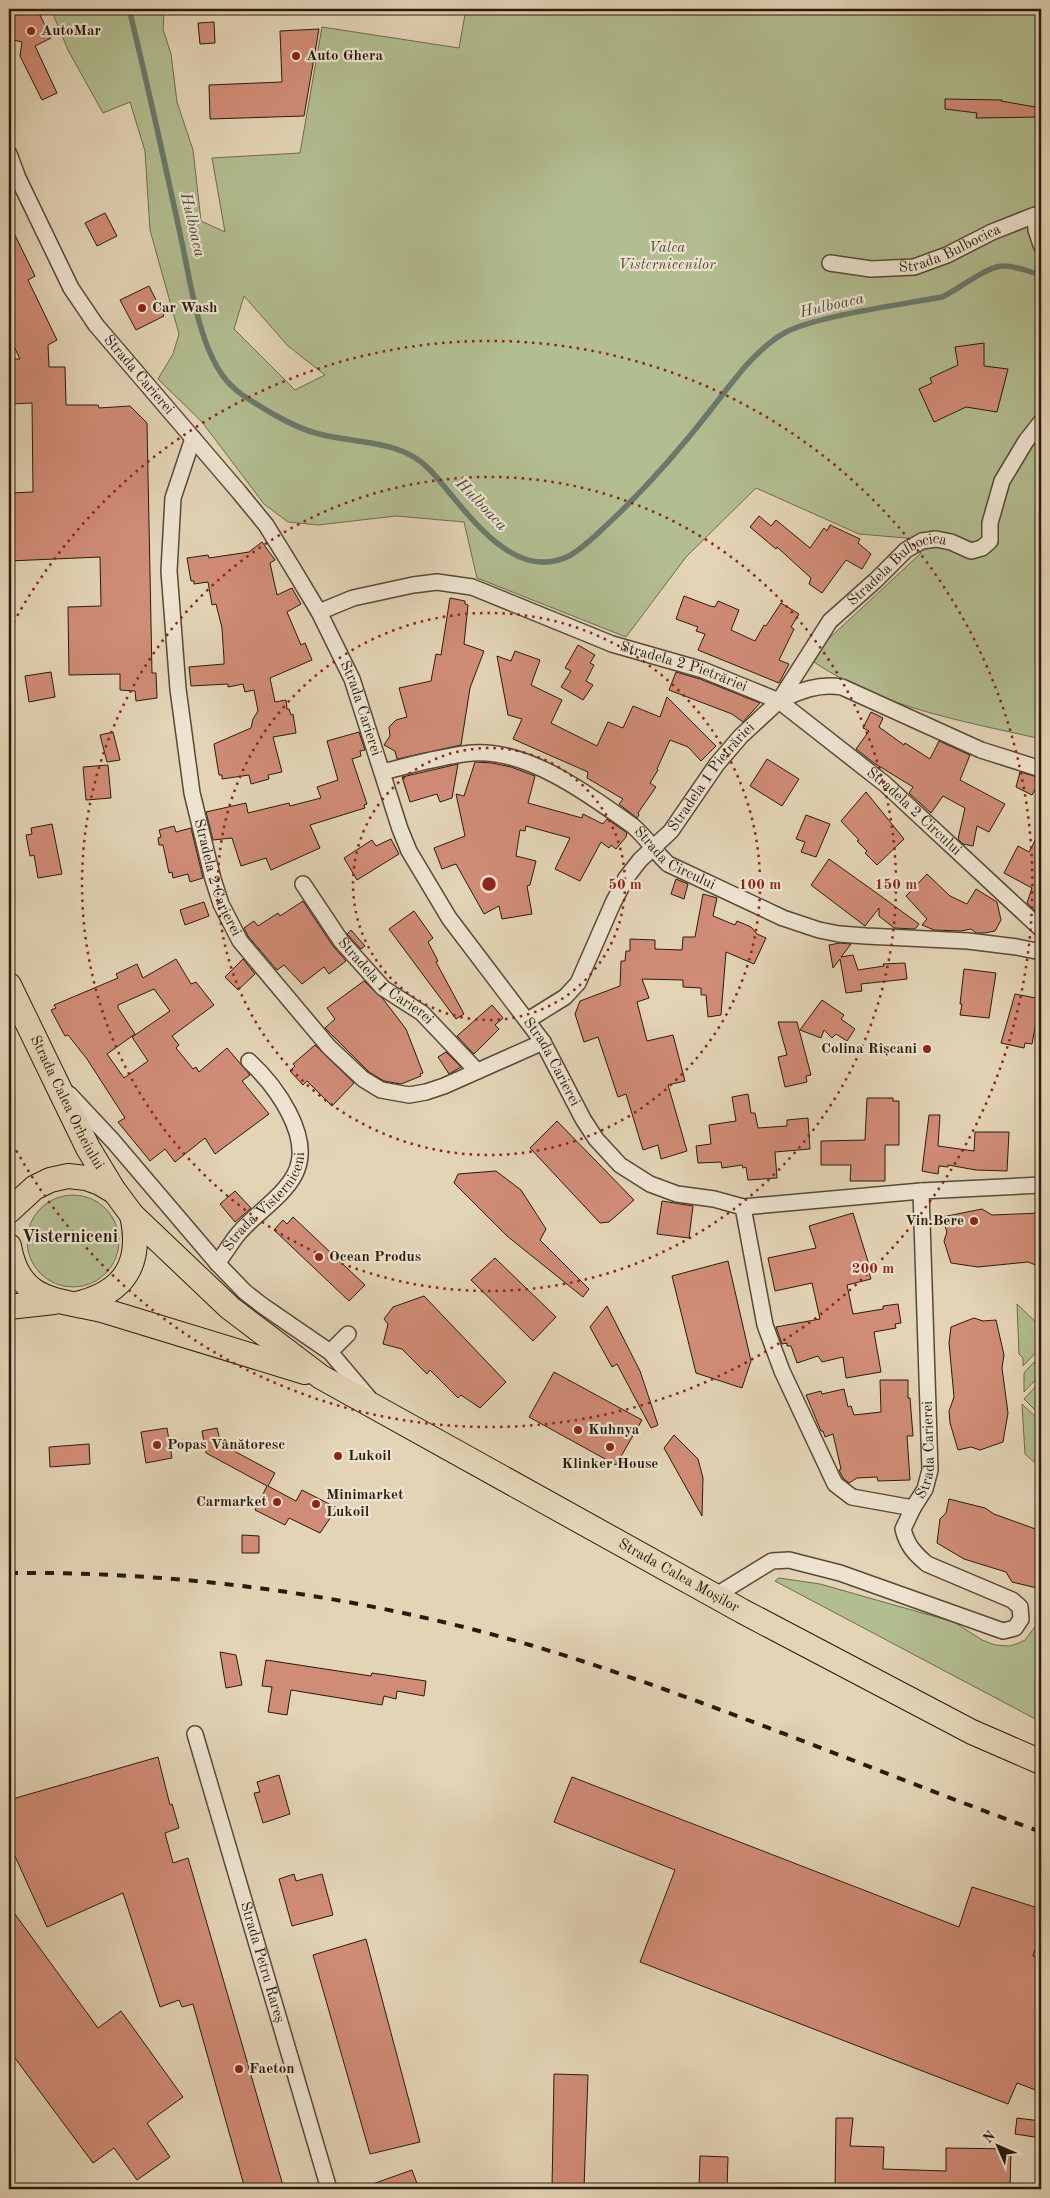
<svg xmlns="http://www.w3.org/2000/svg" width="1050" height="2198" font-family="'Old Standard TT',serif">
<rect width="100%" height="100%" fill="#e3d4b6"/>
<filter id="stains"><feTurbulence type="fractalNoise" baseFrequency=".004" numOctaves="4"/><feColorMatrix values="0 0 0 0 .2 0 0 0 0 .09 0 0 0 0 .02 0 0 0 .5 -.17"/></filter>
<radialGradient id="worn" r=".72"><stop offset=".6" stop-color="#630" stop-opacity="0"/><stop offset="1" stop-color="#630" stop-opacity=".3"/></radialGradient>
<path fill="#b2bd90" stroke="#6e6c4e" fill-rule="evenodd" d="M51 9H159L164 12 163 29 171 54 177 102 193 150 201 221 225 232 212 158 300 153 322 27 459 48 466 9H1041V739C964 721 881 708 814 662L821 646 921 553 906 538 859 534 756 488 686 557 626 637 477 578 464 522 396 516 318 525 288 522 264 504 202 422 158 379 173 354 179 334 150 230 145 151 130 102 103 113 68 50ZM244 296 288 346 325 375 295 390 234 329Z
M27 1241a46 46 0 1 1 92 0a46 46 0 1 1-92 0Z
M1017 1304 1041 1327V1347L1023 1366V1358L1019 1354Z
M1034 1362 1041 1368V1374L1024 1392V1373Z
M1041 1381V1416L1024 1399Z
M1022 1404 1041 1422V1461L1034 1462 1025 1454Z
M779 1578 820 1584 954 1622 982 1640 995 1645 1010 1646 1019 1643 1025 1640 1034 1628 1041 1631V1722L775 1581Z"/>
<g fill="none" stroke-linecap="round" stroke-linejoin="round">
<path stroke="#6a796c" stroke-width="5.5" d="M131 17C149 90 165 164 181 238 190 279 198 342 223 376 235 393 255 403 273 414 287 422 303 430 319 434 357 444 401 439 430 470 463 505 510 585 569 556 585 547 599 532 612 520 649 485 682 447 713 407 734 380 757 347 788 331 805 323 824 319 842 315 875 308 908 303 942 297 959 289 984 268 1002 266 1015 265 1029 272 1041 275"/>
</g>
<path fill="#d18c77" stroke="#291b0b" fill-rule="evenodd" d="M9 9H18L21 15 28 11 40 15 51 38 35 46 57 93 42 100 20 56 22 42 9 39Z
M214 22 215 43 200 44 198 23Z
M319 29 304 116 210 119 209 85 282 82 280 31Z
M945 99 1002 100 1001 101 1041 108V117L976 118 977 113 945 109Z
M105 213 117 236 97 246 85 223Z
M9 223 35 276 28 280 57 340 48 345 49 367H65L66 405H98L99 408 130 406 147 423 152 673H156L157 698 136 701 135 691 120 690V674L69 675 68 607 101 606 100 557 9 561V493L33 492 32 403 9 404V359H20L9 336Z
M149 286 164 316 136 330 120 300Z
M984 343V366L1008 369 997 412 966 407 934 422 919 389 932 383 930 378 958 365 955 347Z
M759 516 771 526 776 520 810 548 824 528 827 531 830 525 860 539 858 543 871 554 862 569 846 560 822 593 809 584 811 578 777 547 776 549 750 527Z
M262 542 275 560 270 563 277 595 292 588 301 604 287 612 301 645 305 643 312 660 270 678 275 702 286 700 287 709H289L291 715 293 714 296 733 273 737 282 772 268 775 269 779 251 784 249 775 222 779V775H219L214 744 251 728 253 719 258 711 254 690 245 692 243 684 228 687V684L191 686 189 667 224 664V659L222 628 216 604 212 605 208 582 194 584V581H191L187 558 208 555 209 558 249 552Z
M684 596 710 606 715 607 718 601 739 610 731 630 755 641 764 625 766 626 781 603 799 614 791 627 794 629 779 660 789 664 779 683 698 650 705 634 696 631 698 627 676 619Z
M450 598 465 601V604L468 605 464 644 484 651 470 688 461 745 397 759 395 751 384 745 390 736 389 727 396 720 407 717 399 688 431 681 436 654 441 655Z
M578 645 595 655 590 663 594 665 586 681 593 685 583 700 561 687 571 671 565 668Z
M515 651 540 660 531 685 562 700 551 723 597 746 608 722 623 728 633 706 660 717 667 697 716 746 701 761 688 747 670 740 657 769 658 770 650 783 656 787 638 813 639 815 637 818 619 804 623 799 587 778 588 772 513 739 522 719 508 715 497 656 511 661Z
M51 672 55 697 29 702 25 676Z
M676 672 700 679 760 703 743 722 732 714 669 690Z
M871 712 883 718 879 727 904 745 905 743 930 759 939 741 970 755 960 780 1005 804 989 832 977 826 973 846 963 844 958 839 965 808 943 796 931 813 909 793 913 787 874 763 856 749 869 731 863 728Z
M113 732 120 760 107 762 100 735Z
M359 732 365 750 360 751 361 756 352 759 367 804 364 805 365 808 310 825 320 848 271 870 266 858 241 866 232 838 213 840 206 812 246 803 248 813 289 803 290 806 321 798 317 787 338 780 327 741Z
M767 759 799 779 782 806 750 786Z
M475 762 492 763 511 767 535 776 528 803 582 818 583 814 603 824 607 819 627 833 626 837 616 849 611 845 609 848 601 842 580 881 555 869 570 838 526 826 525 831 520 830 516 856 536 861 530 885 527 886 532 914 502 919 499 906 484 914 456 864 442 869 434 848 465 836 456 794 464 796Z
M458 764 452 798 440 802 437 794 410 802 402 777Z
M108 765 111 798 86 800 83 767Z
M1020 772 1041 778 1032 795 1016 787Z
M866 792 904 839 877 865 865 853 867 851 857 841 859 840 841 821Z
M806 815 830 824 816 857 801 852 805 842 796 839Z
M52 824 62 874 38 878 34 855 30 856 26 835 32 834 31 828Z
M174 826 176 832 191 828 203 878 190 882 188 874 173 878 172 872 169 873 163 845H159L158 838 161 837 159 830Z
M1041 829V916L1027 903 1032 888 1004 873 1018 846 1029 852Z
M391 839 399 854 357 880 344 858 372 840 376 846Z
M829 859 878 894 919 924 915 929 894 928 879 916V908L865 926 811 885Z
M927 874 950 896 967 904 976 889 997 902 1001 920 995 931 984 933H976L971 929 961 931 934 930 922 925 927 919 906 896Z
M676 879 688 884 684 899 671 894Z
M703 894 717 898 713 916 735 925 737 921 751 927 757 934 766 938 754 964 726 952 721 1015 708 1017 706 995H701V988L683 987V980L642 979 649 998 637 1002 647 1041 673 1035 685 1081 668 1085 687 1151 661 1159 658 1145 643 1150 626 1094 618 1097 598 1037 584 1042 575 1014 580 1001 620 986 621 961H625L626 951H630V939L655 940V949L682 950 683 937H695Z
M303 901 333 946 346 961 329 974 324 967 302 984 284 965 277 970 248 936 244 928 254 921 258 926 278 913 280 916Z
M204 902 209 916 185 925 180 910Z
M414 911 433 938 428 942 438 961 436 962 464 1014 456 1019 389 929Z
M351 930 365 946 361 949 347 934Z
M840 943 851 944 841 957 853 955 858 970 884 966 883 964 905 963 907 979 861 984 862 991 846 993 840 959 833 968 829 945Z
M176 959 191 984 196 982 214 1005 172 1036 179 1045 176 1048 193 1069 196 1067 199 1072 227 1048 250 1075 242 1081 269 1114 215 1154 205 1138 175 1162 165 1149 150 1161 118 1122 125 1118 87 1059 68 1035 65 1036 51 1010 56 1008 54 1005 118 978 116 974 137 964 143 978ZM154 989 170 1011 132 1037 148 1061 124 1078 107 1054 135 1034 118 1008V1005Z
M243 959 255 974 238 990 225 977Z
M964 969 996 973 989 1018 960 1015 962 1004H960Z
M364 981 383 999 406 1029 423 1073 420 1074 421 1076 401 1084 384 1081 369 1072 325 1028 335 1019 327 1008Z
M1015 994 1041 999V1023L1036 1022 1032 1044 1025 1043 1024 1048 1001 1043Z
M822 1000 844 1015 841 1019 855 1029 847 1041 836 1034 832 1038 824 1030 821 1038 800 1030Z
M492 1005 503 1018 495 1025 499 1029 474 1054 457 1036Z
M778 1022H797L811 1075 806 1076 807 1082 785 1087 778 1057 787 1055Z
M315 1045 354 1083 332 1106 307 1081 303 1085 290 1071 295 1066 293 1064Z
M446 1052 461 1067 449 1074 438 1057Z
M748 1094 751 1113H755L758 1128 787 1126V1120L808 1118 810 1149 775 1152 777 1178 748 1180 746 1167 743 1168 742 1165 722 1168 721 1162 698 1163 696 1146 711 1144 709 1125 736 1121 732 1097Z
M867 1098H893V1101H899V1145H885V1181H850L851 1165H821V1141L865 1140Z
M929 1115H940L938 1146 974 1151 975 1132H1009L1007 1171 976 1170 948 1165V1167L939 1166 938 1174 922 1171Z
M557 1121 634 1200 609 1222 600 1223 530 1148Z
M496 1171 521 1190 546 1229 540 1240 589 1289 583 1297 507 1236 454 1183 458 1174Z
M235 1191 251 1208 235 1222 220 1204Z
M662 1201 693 1206 689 1238 657 1234Z
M982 1209 992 1215 1041 1213V1267L1028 1262 978 1267 951 1263 944 1241 947 1232 942 1217Z
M853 1213 870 1268 868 1269 871 1279 847 1285 853 1314 883 1309V1306L898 1304 901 1323 895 1324 896 1328 874 1332 881 1372 846 1378 843 1357 822 1362 818 1356 797 1363 791 1346H787V1343L782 1344 776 1327 820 1319 812 1283 775 1291 768 1258 816 1248 809 1226Z
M293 1217 365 1285 349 1301 274 1230 283 1220 287 1224Z
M495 1258 556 1317 533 1341 471 1280Z
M728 1261 751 1361 742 1388 696 1373 672 1276Z
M424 1296 506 1382 480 1408 461 1395 458 1398 430 1370 427 1374 402 1349 383 1344 388 1324 384 1319 393 1307Z
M607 1306 640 1371 658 1425 651 1428 617 1364 612 1367 590 1327Z
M974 1318 983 1321 996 1320 1004 1355 1002 1368 1008 1413 1003 1442 980 1450 971 1447 958 1450 950 1423 949 1411 954 1397 949 1343 951 1327Z
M554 1372 642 1420 616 1465 529 1417Z
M880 1380H908V1398H910L913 1436H907L910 1480 878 1481 877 1477 857 1478 849 1483 843 1478 839 1470 841 1469 833 1434 825 1437 823 1431H821L806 1395 821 1391 822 1394 844 1389 848 1407 851 1406 854 1415 881 1412Z
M167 1428 172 1458 146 1463 141 1432Z
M217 1428 221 1444 275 1473 268 1486 296 1501 302 1490 337 1508 320 1533 289 1518 285 1525 255 1510 267 1486 206 1453 202 1431Z
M674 1435 698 1459 703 1478 702 1516 664 1448Z
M89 1444 90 1464 50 1467 49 1447Z
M949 1499 985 1508 994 1514 1041 1531V1589L1012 1582 1006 1572 964 1559 937 1543 940 1519 946 1513Z
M242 1535 259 1536V1553H242Z
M220 1652 236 1655 242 1685 226 1688Z
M266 1660 371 1676 372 1673 426 1681 424 1696 397 1691 396 1699 384 1696 382 1705 291 1690 287 1715 268 1712 272 1687 262 1686Z
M158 1757 170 1805 172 1804 179 1828 165 1833 173 1863 188 1858 284 2189H245L193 2004 182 2007 179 2000 160 2007 123 1893 47 1927 9 1843V1800Z
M279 1775 290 1814 263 1823 254 1793 260 1792 257 1782Z
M572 1777 959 1927 972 1887 1041 1909V1932L1033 1956 1041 1959V2092L1017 2083 1008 2104 640 1962 675 1870 554 1822Z
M294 1874 296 1881 322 1874 333 1915 292 1926 279 1879Z
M9 1906 98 2028 121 2011 183 2097 147 2123 170 2157 137 2180 114 2148 93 2163 9 2050Z
M366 1939 420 2142 370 2154 313 1955Z
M554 2074 588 2075 584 2189H552Z
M836 2118H853L850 2146 884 2147 883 2169 946 2171V2148L1011 2149 1010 2189H835Z
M1017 2118 1041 2121V2138L1015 2134Z
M700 2156 728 2157 727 2189H699Z
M412 2170 419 2189H364V2187Z"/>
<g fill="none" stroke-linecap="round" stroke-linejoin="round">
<g stroke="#584936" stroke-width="18">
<g id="minor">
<path id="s1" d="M9 154 18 178 71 288 96 325 239 492 266 525 292 567 319 612 352 679 400 829 409 851 449 918 543 1042 583 1119 596 1139 620 1165 650 1184 677 1194 714 1199 743 1207 921 1191 1041 1185"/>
<path id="s2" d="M830 263 871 269 914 267 947 255 992 232 1035 215 1036 230 1041 245"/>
<path id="s3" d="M193 438 173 498 169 571 178 689 192 793 213 879 221 904 240 941 329 1047 363 1079 381 1090 409 1095 426 1092 444 1086 543 1042"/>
<path id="s4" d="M319 612 353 598 413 585 437 582 472 587 612 644 703 670 779 701 885 784 1041 929"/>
<path d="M779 701C799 691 819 683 842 687L981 750 1041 769"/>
<path id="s5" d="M382 772C411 765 442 756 472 753 526 748 590 795 633 826 646 837 655 852 668 864L783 918 819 930 839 934 866 936 968 941 1017 947 1041 952"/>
<path id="s6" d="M303 884 341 941 383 988 422 1013 477 1071"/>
<path id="s7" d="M528 1020 565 997 578 983 613 903 626 878 640 860 671 831 717 764 741 736 779 701 830 621 876 580 906 550 922 541 936 539 951 542 971 551 982 548 990 541V523L1002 481 1026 441 1041 422"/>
<path d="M69 1094 113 1141 217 1263 245 1292 263 1306 330 1352 369 1398"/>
<path id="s8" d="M743 1207 765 1325 782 1371 835 1484 852 1497 913 1508 925 1489 930 1470 921 1191"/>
<path id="s9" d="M217 1263C225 1254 231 1242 239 1233 256 1213 283 1197 295 1174 314 1137 275 1085 249 1061"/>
<path d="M330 1352 348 1334"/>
<path d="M715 1596 772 1561 789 1560 840 1573 1003 1631 1015 1628 1021 1619 1020 1607 1012 1600 927 1564C914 1553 907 1545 903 1529L913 1508"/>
<path id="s10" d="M195 1734 329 2189"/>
</g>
</g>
<g stroke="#291b0b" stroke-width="26">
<g id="primary">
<path id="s11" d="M9 985 88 1148 114 1191"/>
<path id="s12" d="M9 1211 34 1188 50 1180 68 1176 86 1178 100 1183 115 1192 132 1215 230 1308 321 1377 742 1611 972 1732 1041 1762"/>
<path d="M9 1246C19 1303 56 1299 102 1310L305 1372"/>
<path d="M76 1304C124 1293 143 1264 132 1215"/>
<path d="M9 1307 54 1302"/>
</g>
</g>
<use href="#minor" stroke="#ede3d0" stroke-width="15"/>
<use href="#primary" stroke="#e3d4b6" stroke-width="24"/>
<path stroke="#291b0b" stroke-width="4" stroke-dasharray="9 9" stroke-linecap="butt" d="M9 1573C202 1571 397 1601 582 1661 737 1712 888 1776 1041 1832"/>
</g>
<g fill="none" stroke="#8f2418" stroke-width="2.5" stroke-dasharray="2.5 5">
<circle cx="489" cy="884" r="136"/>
<circle cx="489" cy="884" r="271"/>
<circle cx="489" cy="884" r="407"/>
<path d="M10 629A543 543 0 1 1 10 1139"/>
</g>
<g fill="#8f2418" stroke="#ede3d0" stroke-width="2">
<circle cx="31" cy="31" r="5"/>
<circle cx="296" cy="56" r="5"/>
<circle cx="142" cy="308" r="5"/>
<circle cx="927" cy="1049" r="5"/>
<circle cx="974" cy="1221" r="5"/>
<circle cx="319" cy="1257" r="5"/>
<circle cx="578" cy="1430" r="5"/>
<circle cx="157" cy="1445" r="5"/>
<circle cx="610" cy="1447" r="5"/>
<circle cx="338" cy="1456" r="5"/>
<circle cx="277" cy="1502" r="5"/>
<circle cx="316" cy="1504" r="5"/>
<circle cx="239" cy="2069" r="5"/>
</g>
<g text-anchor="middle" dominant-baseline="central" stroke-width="4.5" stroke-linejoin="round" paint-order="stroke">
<g font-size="15" font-weight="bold" fill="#291b0b" stroke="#ede3d0" text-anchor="start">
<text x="41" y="31">AutoMar</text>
<text x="306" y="56">Auto Ghera</text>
<text x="152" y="308">Car Wash</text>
<text x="917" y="1049" text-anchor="end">Colina Rîșcani</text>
<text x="964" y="1221" text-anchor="end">Vin.Bere</text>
<text x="329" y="1257">Ocean Produs</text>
<text x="588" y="1430">Kuhnya</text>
<text x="167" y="1445">Popas Vânătoresc</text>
<text x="348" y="1456">Lukoil</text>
<text x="610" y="1464" text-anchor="middle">Klinker House</text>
<text x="326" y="1495">Minimarket<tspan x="326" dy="17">Lukoil</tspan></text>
<text x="267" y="1502" text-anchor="end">Carmarket</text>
<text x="249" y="2069">Faeton</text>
</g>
<g font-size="15" fill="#291b0b" stroke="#ede3d0">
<text stroke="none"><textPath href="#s2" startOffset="124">Strada Bulbocica</textPath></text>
<text stroke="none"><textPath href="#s1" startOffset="258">Strada Carierei</textPath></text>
<text stroke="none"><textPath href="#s7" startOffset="595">Stradela Bulbocica</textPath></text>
<text stroke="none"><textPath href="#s4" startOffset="384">Stradela 2 Pietrăriei</textPath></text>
<text stroke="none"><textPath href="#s1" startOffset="662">Strada Carierei</textPath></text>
<text stroke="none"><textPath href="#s7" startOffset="311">Stradela 1 Pietrăriei</textPath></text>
<text stroke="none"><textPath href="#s4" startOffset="660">Stradela 2 Circului</textPath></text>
<text stroke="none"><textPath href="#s5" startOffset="326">Strada Circului</textPath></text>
<text stroke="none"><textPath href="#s3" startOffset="448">Stradela 2 Carierei</textPath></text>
<text stroke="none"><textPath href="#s6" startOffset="129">Stradela 1 Carierei</textPath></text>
<text stroke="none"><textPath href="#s1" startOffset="1068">Strada Carierei</textPath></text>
<text stroke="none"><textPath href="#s11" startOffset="131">Strada Calea Orheiului</textPath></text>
<text stroke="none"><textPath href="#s9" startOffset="79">Strada Visterniceni</textPath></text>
<text stroke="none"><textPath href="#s8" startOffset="439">Strada Carierei</textPath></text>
<text stroke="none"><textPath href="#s12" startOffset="808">Strada Calea Moșilor</textPath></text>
<text stroke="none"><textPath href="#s10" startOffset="238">Strada Petru Rareș</textPath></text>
</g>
<g font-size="15" font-style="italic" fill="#524c33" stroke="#ede3d0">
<text x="667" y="248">Valea<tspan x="667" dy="17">Visternicenilor</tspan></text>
</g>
<g font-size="16" font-style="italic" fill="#494a3c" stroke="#ede3d0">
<text transform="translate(192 225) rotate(77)">Hulboaca</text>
<text transform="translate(832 306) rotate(-13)">Hulboaca</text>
<text transform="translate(481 505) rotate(46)">Hulboaca</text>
</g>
<g font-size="18" font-weight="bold" fill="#291b0b" stroke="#ede3d0">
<text x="70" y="1237">Visterniceni</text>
</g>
</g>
<circle cx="489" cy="884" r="8" fill="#8f2418" stroke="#ede3d0" stroke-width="2.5"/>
<g font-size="15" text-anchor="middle" font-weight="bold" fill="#8f2418" stroke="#ede3d0" stroke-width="4.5" stroke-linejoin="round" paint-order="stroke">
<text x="625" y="889">50 m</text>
<text x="760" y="889">100 m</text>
<text x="896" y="889">150 m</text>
<text x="873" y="1273">200 m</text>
</g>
<rect width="1050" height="2198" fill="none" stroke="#e3d4b6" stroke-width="30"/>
<rect x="10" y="10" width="1030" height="2178" fill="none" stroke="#291b0b" stroke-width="2.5"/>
<rect x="15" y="15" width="1020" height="2168" fill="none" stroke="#291b0b"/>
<g transform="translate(998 2146) rotate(315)" stroke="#ede3d0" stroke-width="4" paint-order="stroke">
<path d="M0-4L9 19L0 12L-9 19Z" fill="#291b0b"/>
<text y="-8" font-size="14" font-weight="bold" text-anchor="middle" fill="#291b0b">N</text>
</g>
<rect width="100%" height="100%" filter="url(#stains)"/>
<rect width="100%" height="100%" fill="url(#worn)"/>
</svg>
